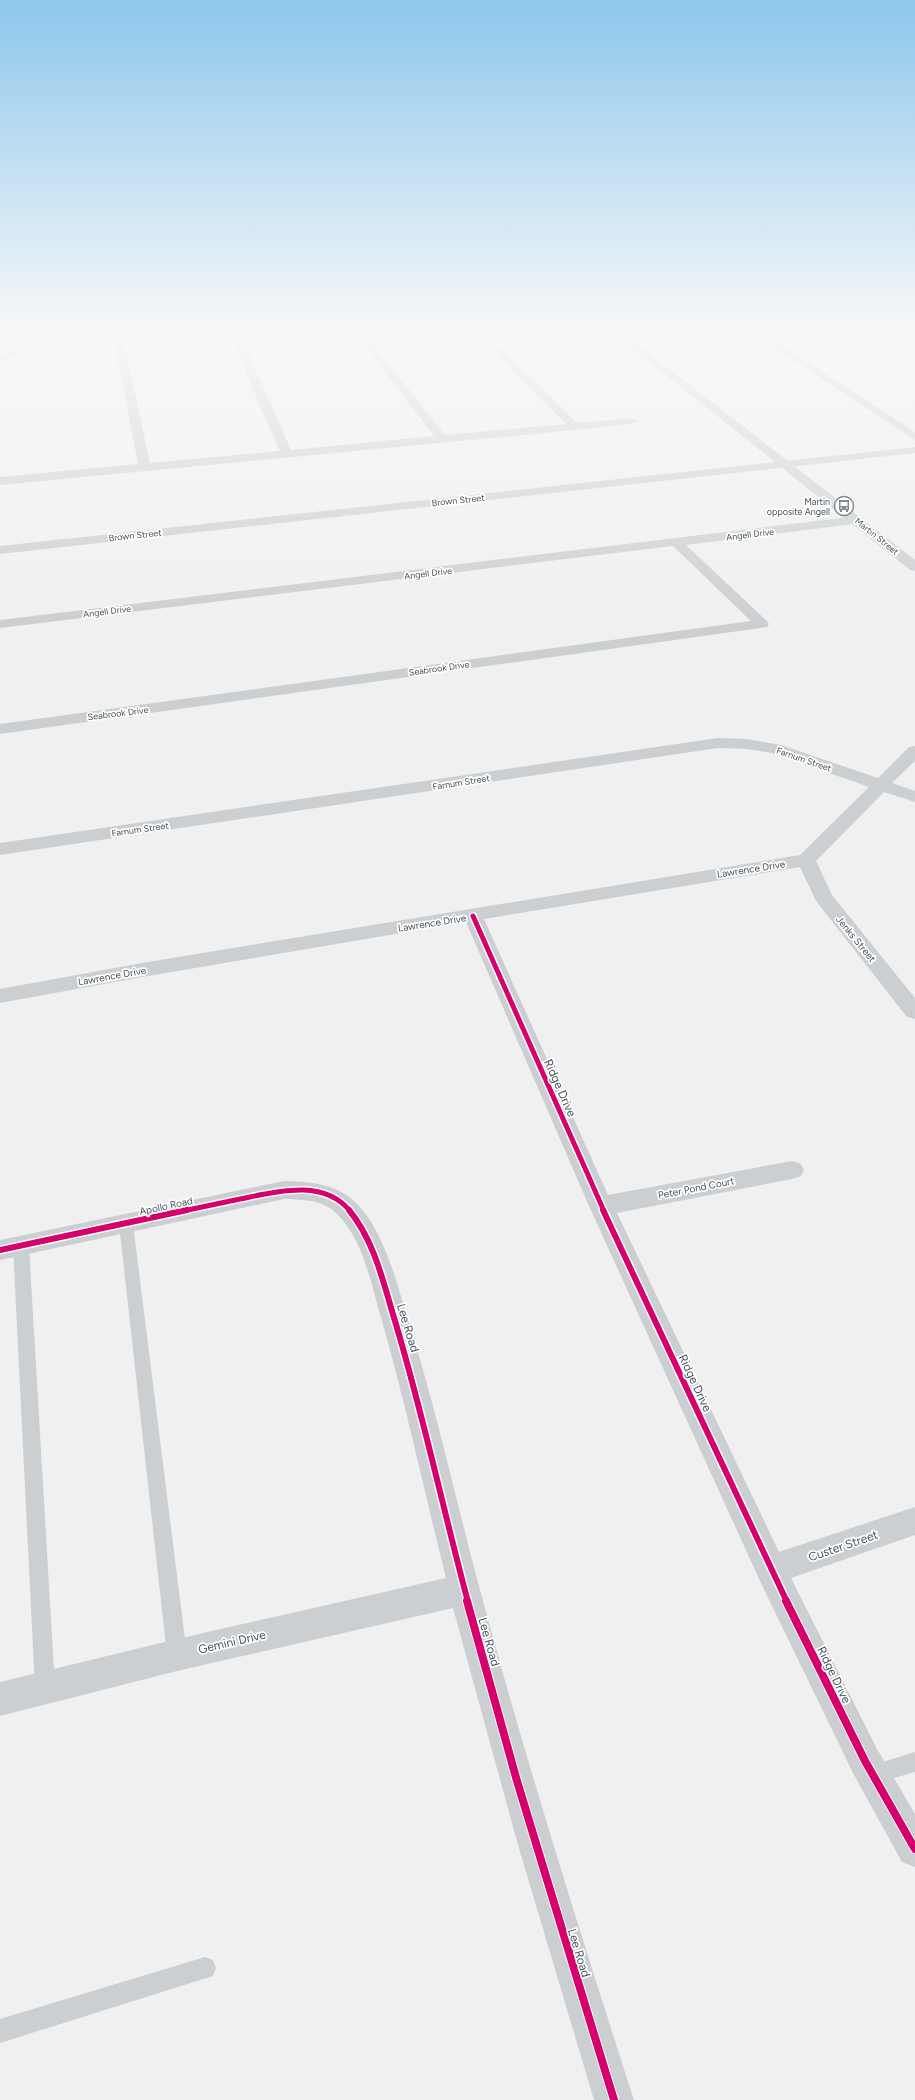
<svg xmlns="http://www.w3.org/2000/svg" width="915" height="2100" font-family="Figtree,sans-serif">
<rect width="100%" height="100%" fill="#f0f0f0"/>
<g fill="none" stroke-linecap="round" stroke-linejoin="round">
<path fill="#cbcfd1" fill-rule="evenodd" d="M7 328H12L15 345 19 346 24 344 22 328H27L30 345 0 364V359L15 349 9 346Z
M126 1218 131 1220 133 1224 187 1655 184 1662 177 1665 170 1662 167 1655 119 1224 121 1220Z
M21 1241 26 1243 29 1247 55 1688 52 1695 45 1698 38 1695 35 1688 13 1247 16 1243Z
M915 1752V1772L873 1784 866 1781 863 1774 866 1767Z
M205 1957 213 1960 216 1968 213 1976 0 2043V2019Z"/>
<path fill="#cbcfd1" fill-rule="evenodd" d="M112 328H121L150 463 280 451 261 409 228 328H237L291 450 434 436 351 328H360L445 435 566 424 471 328H480L577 423 631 418 637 421 631 424 575 430 0 485V477L138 464Z
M744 328H755L915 432V440Z
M893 328H904L915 334V341Z
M915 447V453L0 554V546Z
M857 516 863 520 862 523 686 545 767 621 769 624 767 627 0 734V724L751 621 673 546 0 628V620Z
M718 738 747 739 781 745 878 778 909 747 915 746V761L892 783 915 791V802L884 792 816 861 832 895 915 998V1019L907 1017 816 901 800 867 484 919 608 1195 792 1161 801 1164 804 1170 801 1176 792 1179 617 1213 779 1552 915 1507V1535L791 1578 877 1749 915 1814V1867L902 1862 853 1773 760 1581 589 1206 466 922 142 977 0 1003V989L142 963 800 855 869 787 772 753 747 749 718 748 0 855V843Z
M284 1181C323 1182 349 1186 371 1222 390 1253 398 1288 409 1322 435 1406 454 1491 476 1575 523 1752 578 1926 634 2100H594L518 1845 453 1608 177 1671 0 1716V1682L177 1639 446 1578C424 1490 405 1401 380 1314 370 1280 363 1240 337 1214 322 1199 304 1200 284 1199L0 1260V1240Z"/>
<path fill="#cbcfd1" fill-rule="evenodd" d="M607 328H617L915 560V571L910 570Z"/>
<g stroke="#fff" stroke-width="8">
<path id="cycleway-far2" d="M473 916 604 1211
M183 1211C202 1207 221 1203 240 1199 275 1192 323 1178 350 1211"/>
</g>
<g stroke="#fff" stroke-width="9">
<path id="cycleway-far1" d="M349 1210C375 1242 383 1282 395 1321 423 1414 443 1509 468 1602
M603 1210 787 1602
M0 1250 187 1210"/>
</g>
<g stroke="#fff" stroke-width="10">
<path id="cycleway" d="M467 1601 517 1781 614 2100
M786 1601 865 1761 915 1849"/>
</g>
<use href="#cycleway-far2" stroke="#d6006c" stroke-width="5"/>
<use href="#cycleway-far1" stroke="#d6006c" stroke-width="6"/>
<use href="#cycleway" stroke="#d6006c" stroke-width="8"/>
</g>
<linearGradient id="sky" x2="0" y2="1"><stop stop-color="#8dc7ec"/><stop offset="0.53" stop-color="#f8f8f8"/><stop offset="1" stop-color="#f8f8f8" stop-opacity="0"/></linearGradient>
<rect width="915" height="622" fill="url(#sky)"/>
<defs>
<g id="bus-ring" transform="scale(1)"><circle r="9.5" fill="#fff" stroke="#828a90" stroke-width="1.5"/><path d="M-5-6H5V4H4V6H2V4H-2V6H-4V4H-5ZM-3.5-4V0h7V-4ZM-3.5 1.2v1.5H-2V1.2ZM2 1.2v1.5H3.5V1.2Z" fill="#828a90"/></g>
</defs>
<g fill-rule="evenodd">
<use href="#bus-ring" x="844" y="506"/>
</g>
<g text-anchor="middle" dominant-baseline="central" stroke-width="3.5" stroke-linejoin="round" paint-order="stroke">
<g font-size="9" fill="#46535d" stroke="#fff">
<text transform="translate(458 500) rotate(-6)">Brown Street</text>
<text transform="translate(750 534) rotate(-7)">Angell Drive</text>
<text transform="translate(135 535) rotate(-6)">Brown Street</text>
<text transform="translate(877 536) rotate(39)">Martin Street</text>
<text transform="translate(428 573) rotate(-7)">Angell Drive</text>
<text transform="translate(107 611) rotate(-7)">Angell Drive</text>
<text transform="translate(439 668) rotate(-8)">Seabrook Drive</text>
<text transform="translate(118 713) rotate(-7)">Seabrook Drive</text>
<text transform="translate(804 759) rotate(19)">Farnum Street</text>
<text transform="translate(461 782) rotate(-9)">Farnum Street</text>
<text transform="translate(140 829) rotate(-8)">Farnum Street</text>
</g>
<g font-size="9" fill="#46535d" stroke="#fff" text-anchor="end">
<text x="830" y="501">Martin<tspan x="830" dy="10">opposite Angell</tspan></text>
</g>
<g font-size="10" fill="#46535d" stroke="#fff">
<text transform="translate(751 869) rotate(-9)">Lawrence Drive</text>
<text transform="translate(432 923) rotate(-9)">Lawrence Drive</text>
<text transform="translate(856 939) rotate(51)">Jenks Street</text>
<text transform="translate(112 976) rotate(-10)">Lawrence Drive</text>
<text transform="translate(696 1188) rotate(-11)">Peter Pond Court</text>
<text transform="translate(166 1206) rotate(-12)">Apollo Road</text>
</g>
<g font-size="12" fill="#46535d" stroke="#fff">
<text transform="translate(560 1088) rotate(66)">Ridge Drive</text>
<text transform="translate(408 1328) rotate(73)">Lee Road</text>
<text transform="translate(695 1383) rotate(65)">Ridge Drive</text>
<text transform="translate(843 1546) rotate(-19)">Custer Street</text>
<text transform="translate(232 1642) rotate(-13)">Gemini Drive</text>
<text transform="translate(489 1642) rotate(74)">Lee Road</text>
<text transform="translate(834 1675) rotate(64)">Ridge Drive</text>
<text transform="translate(579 1953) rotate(73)">Lee Road</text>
</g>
</g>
</svg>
